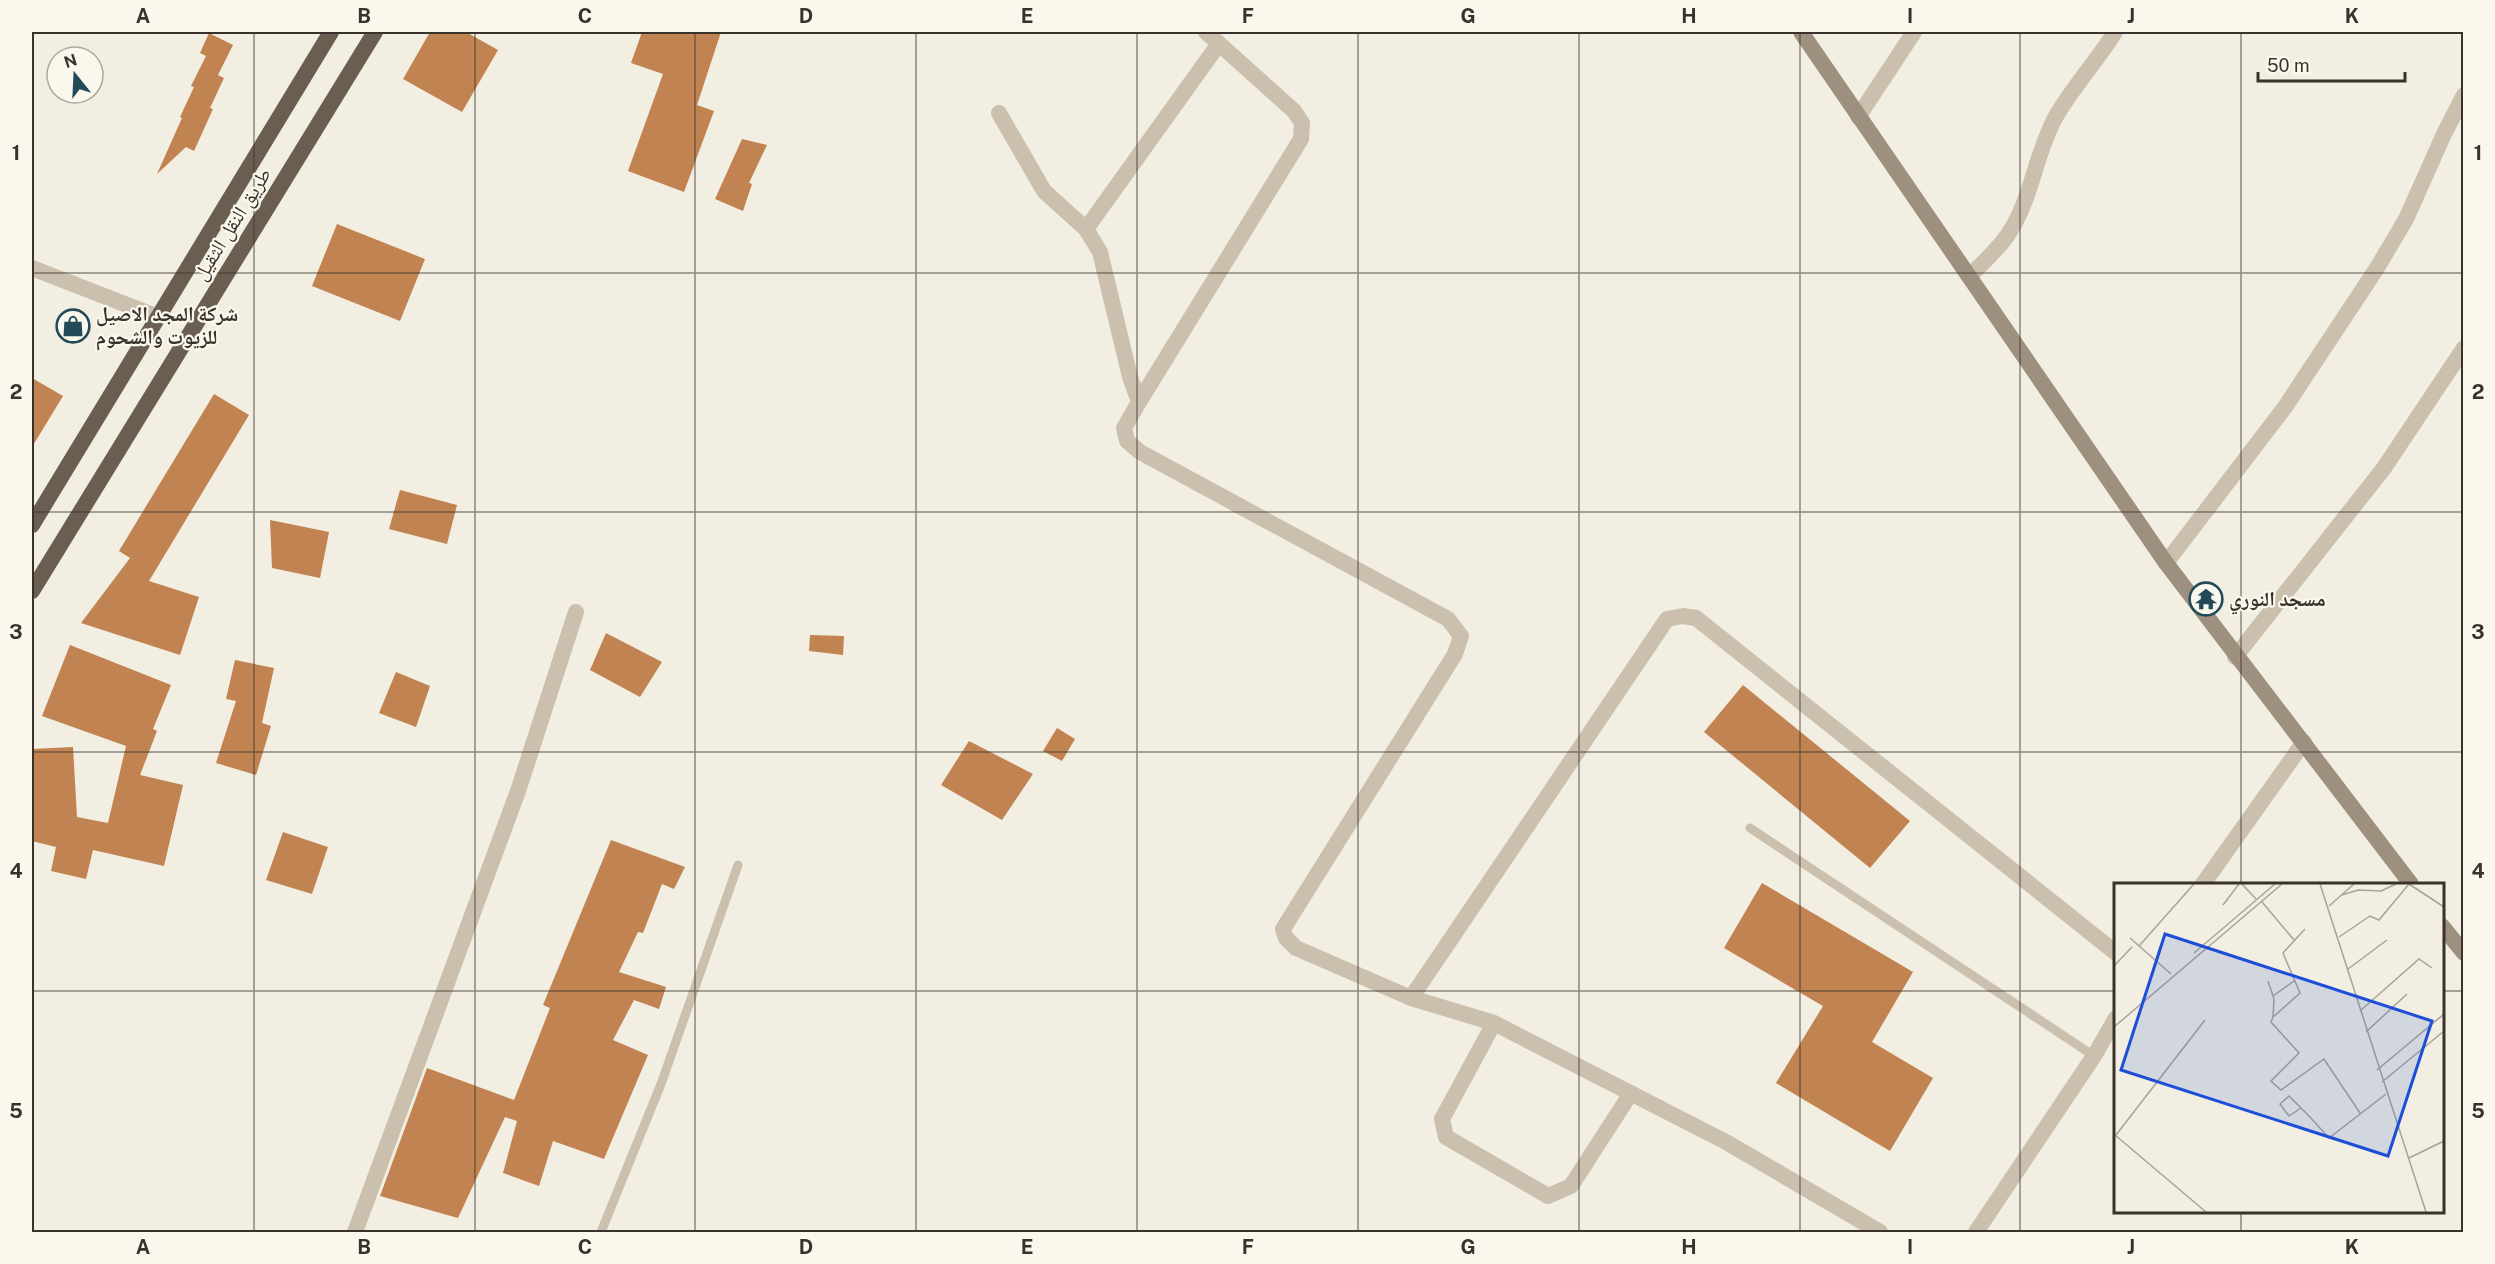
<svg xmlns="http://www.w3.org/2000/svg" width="2495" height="1264" font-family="'Public Sans','Noto Naskh Arabic',sans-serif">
<rect width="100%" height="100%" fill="#f2eee1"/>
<path fill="#c08351" d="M430 32H466L498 50 462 112 403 79Z
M642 32H721L697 105 714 111 684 192 628 171 663 74 631 63Z
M209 33 233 45 218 75 224 78 210 108 213 109 194 151 186 147 157 174 182 118 180 117 194 87 191 86 206 56 200 53Z
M742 139 767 145 749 183 752 184 743 211 715 199Z
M337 224 425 259 400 321 312 286Z
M32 378 63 396 32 447Z
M214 394 249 415 149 581 199 597 180 655 81 623 130 558 119 551Z
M400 490 457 505 447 544 389 529Z
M270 520 329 532 320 578 272 568Z
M606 633 662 662 640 697 590 670Z
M810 635 844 636 843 655 809 651Z
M70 645 171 685 153 729 157 731 140 775 183 785 164 866 93 850 86 879 51 871 56 847 32 841V749L73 747 77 817 108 823 126 746 42 716Z
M235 660 274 668 262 723 271 726 256 775 216 763 236 701 226 699Z
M396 672 430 686 416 727 379 713Z
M1743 685 1910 821 1870 868 1704 732Z
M1057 728 1075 739 1062 761 1043 751Z
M969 741 1033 774 1002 820 941 785Z
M283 832 328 847 312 894 266 880Z
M611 840 685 867 674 889 662 884 643 933 638 932 619 972 666 987 659 1009 634 1000 613 1040 648 1055 604 1159 553 1141 539 1186 503 1173 517 1121 505 1117 458 1218 380 1196 427 1068 514 1100 550 1008 543 1005Z
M1762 883 1913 972 1872 1042 1933 1078 1890 1151 1776 1083 1823 1006 1724 948Z"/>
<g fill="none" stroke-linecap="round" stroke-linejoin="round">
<path stroke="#cac0ad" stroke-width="9" d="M1750 828 2094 1056
M601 1232 661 1084 738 865"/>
<path stroke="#cac0ad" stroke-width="16" d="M999 113 1044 191 1086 229 1100 252 1130 377 1139 402 1301 139 1302 123 1294 111 1206 32
M1858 117 1914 32
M1086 229 1218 45
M32 268 158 317
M1969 277C1982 263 1999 249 2009 233 2032 198 2035 155 2055 118 2072 88 2097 61 2115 32
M1139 402 1124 428 1127 441 1140 452 1448 619 1461 636 1455 654 1283 929 1286 938 1296 948 1411 998 1667 619 1683 616 1696 618 2116 953
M2166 563 2285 407 2377 268 2406 219 2444 134 2464 95
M2235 657 2384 468 2464 348
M2203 884 2304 742
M1411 998 1494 1023
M1631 1093 1571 1186 1548 1196 1446 1137 1442 1119 1494 1023 1726 1142 1880 1232
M355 1232 518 791 576 612
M1976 1232 2094 1056 2116 1018"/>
<path stroke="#9e907e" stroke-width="16" d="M1801 32 2166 563 2411 884
M2442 926 2464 953"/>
<path stroke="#6a5e50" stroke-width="16" d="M32 525 331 32
M32 591 375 32"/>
</g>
<path fill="none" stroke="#39322b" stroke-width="1.5" stroke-opacity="0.55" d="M254 32V1232M475 32V1232M695 32V1232M916 32V1232M1137 32V1232M1358 32V1232M1579 32V1232M1800 32V1232M2020 32V1232M2241 32V884M32 273H2464M32 512H2464M32 752H2464M32 991H2116M2442 991H2464M2241 1212V1232"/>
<defs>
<g id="shop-ring" transform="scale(1.725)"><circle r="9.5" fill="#faf7ed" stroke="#224a59" stroke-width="1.5"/><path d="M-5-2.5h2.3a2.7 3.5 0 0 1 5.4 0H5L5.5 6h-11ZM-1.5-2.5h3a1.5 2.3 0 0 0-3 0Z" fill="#224a59"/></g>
<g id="temple-ring" transform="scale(1.725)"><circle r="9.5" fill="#faf7ed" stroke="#224a59" stroke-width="1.5"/><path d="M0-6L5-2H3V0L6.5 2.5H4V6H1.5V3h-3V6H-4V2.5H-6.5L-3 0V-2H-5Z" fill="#224a59"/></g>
</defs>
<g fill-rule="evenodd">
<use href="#shop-ring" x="73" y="326"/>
<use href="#temple-ring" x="2206" y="599"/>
</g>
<g text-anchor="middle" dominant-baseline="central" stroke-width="4.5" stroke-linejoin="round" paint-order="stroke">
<g font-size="20" fill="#39322b" stroke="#faf7ed">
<text transform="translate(232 224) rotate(-58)">طريق النقل الثقيل</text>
</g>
<g font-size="20" font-weight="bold" fill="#39322b" stroke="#faf7ed" text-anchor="start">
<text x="96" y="314">شركة المجد الاصيل<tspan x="96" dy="23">للزيوت والشحوم</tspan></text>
<text x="2229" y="599">مسجد النوري</text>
</g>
</g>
<g transform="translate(2114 883)">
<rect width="330" height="330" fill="#f2eee1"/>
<path fill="none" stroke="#a8a398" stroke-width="1.5" d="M128 1 142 16M206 1 312 329M295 1 330 24M228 12 244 7 267 8 282 1M148 19 180 57M109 22 125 1M215 23 240 1M225 54 256 33 265 37 295 1M16 55 57 91M25 63 80 1M80 70 161 1M0 83 18 64M234 86 273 57M154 98 160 116 159 134 186 110 169 70 191 46M159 113 180 98M246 128 305 76 318 85M159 134 157 139 185 170 157 198 167 207 210 176 246 230M0 144 168 1M252 149 293 111M263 187 330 131M268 199 330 148M187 225 175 233 166 221 175 213 196 234 215 255 272 211M1 252 92 329M2 252 91 137M295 275 330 258"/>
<path fill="#1d4ed8" fill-opacity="0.15" stroke="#1d4ed8" stroke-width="3" d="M51 51 318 138 274 273 7 187Z"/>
<rect width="330" height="330" fill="none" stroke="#39322b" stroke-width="3"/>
</g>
<rect width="2495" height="1264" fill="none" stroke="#faf7ed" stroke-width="66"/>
<g transform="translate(75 75) rotate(342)"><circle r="28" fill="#faf7ed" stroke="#ada89f" stroke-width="1.5"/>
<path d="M0-4.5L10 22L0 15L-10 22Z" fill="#224a59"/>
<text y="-9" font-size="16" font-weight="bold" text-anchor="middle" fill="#39322b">N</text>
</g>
<path d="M2258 72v9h147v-9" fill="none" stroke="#39322b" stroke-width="3"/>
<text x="2267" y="72" font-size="18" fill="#39322b" stroke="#faf7ed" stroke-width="4.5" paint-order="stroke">50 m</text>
<rect x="33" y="33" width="2429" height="1198" fill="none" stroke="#39322b" stroke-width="2"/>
<g font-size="20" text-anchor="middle" font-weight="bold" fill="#39322b">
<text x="143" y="23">A</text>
<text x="364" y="23">B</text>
<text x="585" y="23">C</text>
<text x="806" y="23">D</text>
<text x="1027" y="23">E</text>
<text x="1248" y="23">F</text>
<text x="1468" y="23">G</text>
<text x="1689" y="23">H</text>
<text x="1910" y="23">I</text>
<text x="2131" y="23">J</text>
<text x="2352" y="23">K</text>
<text x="16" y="160">1</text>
<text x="2478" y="160">1</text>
<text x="16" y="399">2</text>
<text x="2478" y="399">2</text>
<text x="16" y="639">3</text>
<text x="2478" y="639">3</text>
<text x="16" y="878">4</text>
<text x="2478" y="878">4</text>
<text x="16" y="1118">5</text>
<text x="2478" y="1118">5</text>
<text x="143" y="1254">A</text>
<text x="364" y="1254">B</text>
<text x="585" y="1254">C</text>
<text x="806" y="1254">D</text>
<text x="1027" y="1254">E</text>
<text x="1248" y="1254">F</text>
<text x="1468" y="1254">G</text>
<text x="1689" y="1254">H</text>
<text x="1910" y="1254">I</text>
<text x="2131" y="1254">J</text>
<text x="2352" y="1254">K</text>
</g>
</svg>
